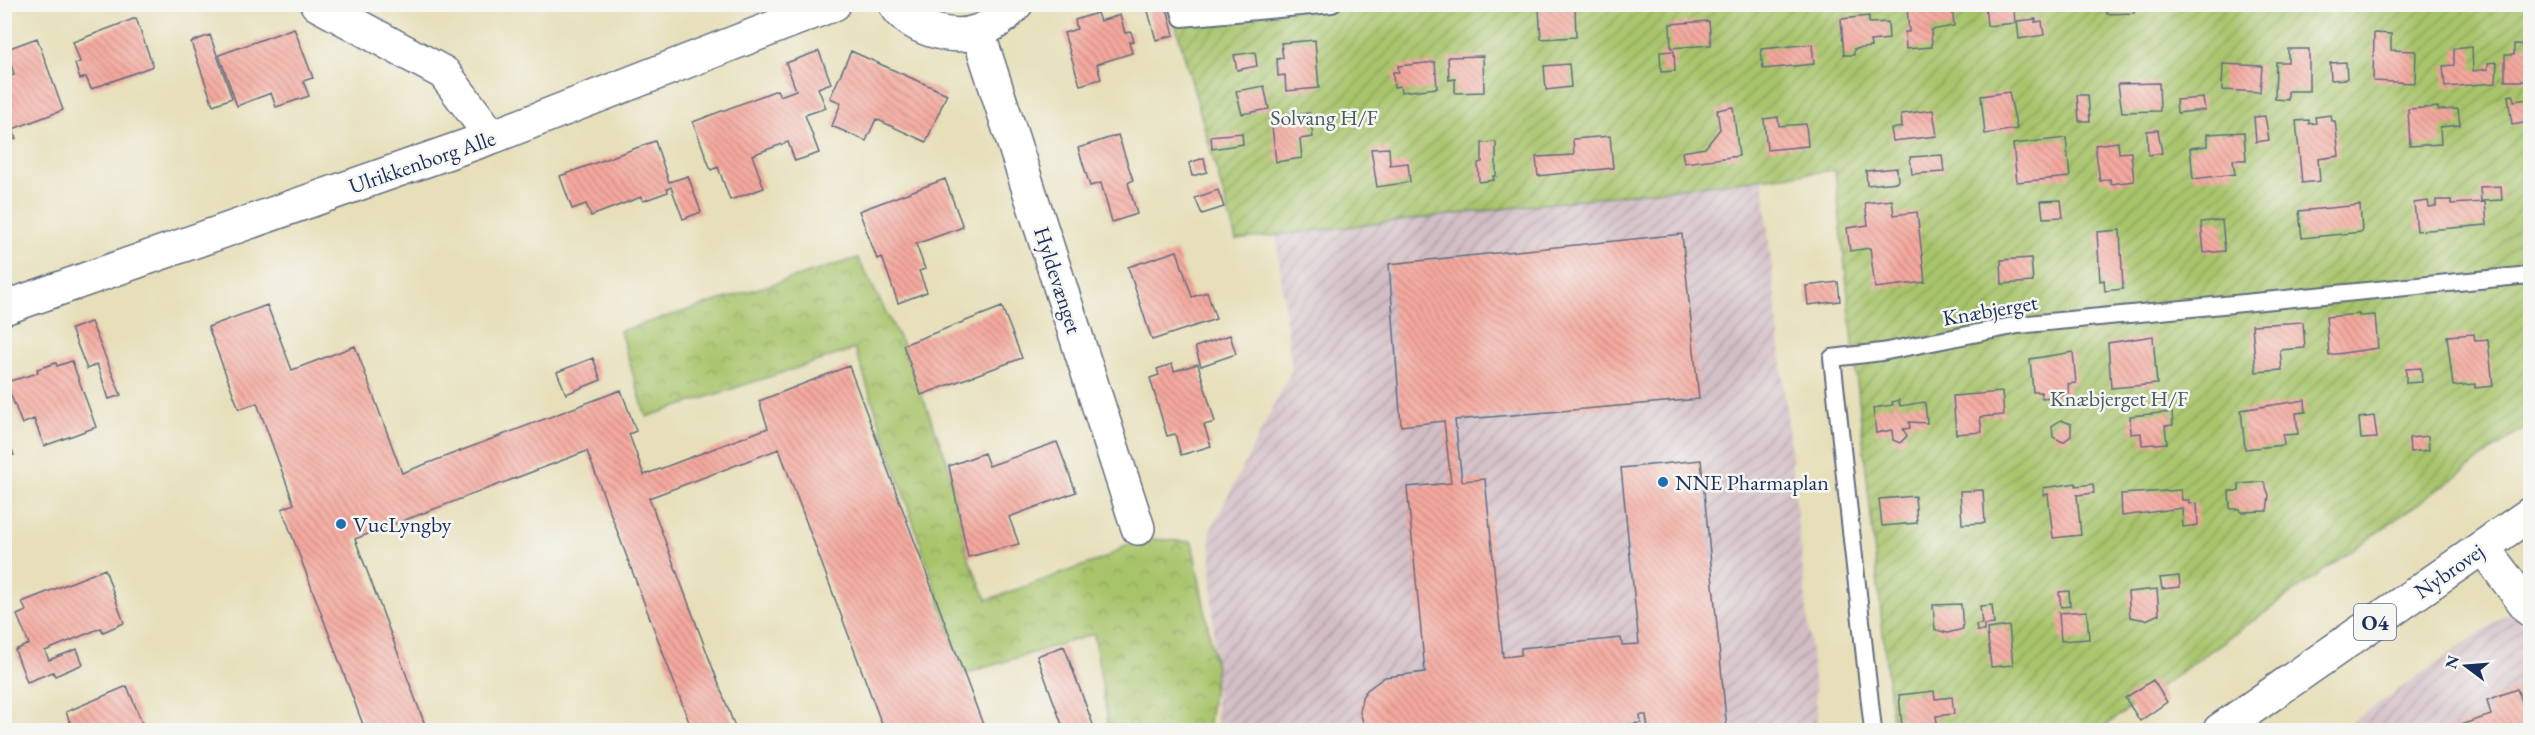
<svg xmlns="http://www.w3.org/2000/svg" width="2535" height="735" font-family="'EB Garamond',serif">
<defs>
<pattern id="industrial-furrows" width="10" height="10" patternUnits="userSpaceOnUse" patternTransform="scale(1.5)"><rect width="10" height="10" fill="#d2bdc5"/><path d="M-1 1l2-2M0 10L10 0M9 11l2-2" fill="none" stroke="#aa9aa3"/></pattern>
<pattern id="park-crowns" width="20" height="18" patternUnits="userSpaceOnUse" patternTransform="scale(1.5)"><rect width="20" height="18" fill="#a8c46b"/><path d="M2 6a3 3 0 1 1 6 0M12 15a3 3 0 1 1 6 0" fill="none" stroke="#88a05b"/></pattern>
<pattern id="garden-furrows" width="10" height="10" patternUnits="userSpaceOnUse" patternTransform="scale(1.5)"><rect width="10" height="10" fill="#a8c46b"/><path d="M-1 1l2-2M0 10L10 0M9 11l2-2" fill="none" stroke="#88a05b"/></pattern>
<pattern id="building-back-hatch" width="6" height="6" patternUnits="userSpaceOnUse" patternTransform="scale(1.5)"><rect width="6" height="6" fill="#f5a99e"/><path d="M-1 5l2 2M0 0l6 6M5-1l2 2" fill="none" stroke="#c68a84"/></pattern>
</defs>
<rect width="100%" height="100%" fill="#f6f6f2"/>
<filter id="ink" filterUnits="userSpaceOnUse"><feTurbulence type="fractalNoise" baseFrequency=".0167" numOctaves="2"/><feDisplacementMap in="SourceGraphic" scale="12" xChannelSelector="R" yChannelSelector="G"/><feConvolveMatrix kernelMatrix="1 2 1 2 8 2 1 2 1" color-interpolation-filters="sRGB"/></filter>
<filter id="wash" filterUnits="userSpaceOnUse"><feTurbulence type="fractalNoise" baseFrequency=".008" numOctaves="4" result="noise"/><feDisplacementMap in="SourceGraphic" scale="24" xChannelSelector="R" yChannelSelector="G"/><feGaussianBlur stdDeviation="1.35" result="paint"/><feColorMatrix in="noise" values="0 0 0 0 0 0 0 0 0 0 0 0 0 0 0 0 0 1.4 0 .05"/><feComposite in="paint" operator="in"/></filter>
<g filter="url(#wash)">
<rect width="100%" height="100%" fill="#e7dfb9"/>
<path fill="url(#industrial-furrows)" d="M1761 161 1819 730H1217L1210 531 1292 370 1274 214Z
M2530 598V730H2341Z"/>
<path fill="url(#park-crowns)" stroke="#627a64" stroke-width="1.5" d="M858 258 903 345 949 466 968 557 987 600 1105 558 1130 543 1152 539 1192 542 1216 668 1208 730H1109L1094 634 964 674 855 349 646 417 620 331Z"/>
<path fill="url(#garden-furrows)" stroke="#627a64" stroke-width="1.5" d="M1170 5H2530V424L2099 730H1893L1835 170 1236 240Z"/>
<g id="blocks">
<path fill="url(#building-back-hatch)" d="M1146 4H1166L1174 35 1156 40Z
M1985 4H2022L2023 9H2014L2015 23 1987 26Z
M2106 4H2134V13L2107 14Z
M1952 5 1954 26 1931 30 1932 47 1906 49 1905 32H1909L1907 7Z
M1575 7 1576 37 1541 39 1539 9Z
M1097 13 1100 21 1120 15 1125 33 1131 32 1134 41 1129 42 1132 53 1097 64 1101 79 1080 85 1064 33 1077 29 1075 20Z
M1869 16V23L1888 22 1889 39 1870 41 1871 47 1854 49V55H1844L1841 19Z
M136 18 153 66 91 89 86 77 80 79 75 64 80 62 73 42Z
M2036 19 2035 22 2042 21 2044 35 2019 39 2017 21Z
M1709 21 1711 45 1671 48 1670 24Z
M294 28 313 78 303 81 309 96 276 107 271 93 237 106 219 55Z
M2374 33 2391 34V50L2416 51 2415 83 2373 81Z
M210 35 232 98 213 105 191 42Z
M37 38 63 110 13 129 16 139 4 143V78L14 75 7 49Z
M1315 40 1319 88 1286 91 1285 75 1278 76 1277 59 1283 58 1281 43Z
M1812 44 1814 64 1763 69 1761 49Z
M2514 44 2530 45V81H2505V55H2514Z
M2472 47 2473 71 2488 69V63L2497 62 2496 83 2445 87 2443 66 2454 65V49Z
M2288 49H2309V91H2288V100L2275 99 2276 62H2288Z
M819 51 831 83 818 88 826 108 805 115 819 153 795 161 788 142 752 155 764 188 730 200 718 167 711 170 693 122 777 90 780 96 796 90 786 63Z
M851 51 947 94 926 142 876 119 866 141 832 126 841 103 830 98Z
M1674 51 1675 71 1661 72 1660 52Z
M1255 52 1257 66 1237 70 1234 55Z
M1483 56 1484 92 1455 93V79L1449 80 1448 57Z
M1435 62 1437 88 1401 92 1400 86 1394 87 1393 72H1399L1398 66Z
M2346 62 2347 79 2331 80 2330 63Z
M1569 64 1571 87 1546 90 1544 66Z
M2223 64 2262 66 2260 92 2222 90Z
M2159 83 2160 111 2122 112 2118 84Z
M1264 86 1269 109 1242 114 1236 91Z
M2009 92 2017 129 1985 134 1981 96Z
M2077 95H2088L2090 121H2079Z
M2513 95 2514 101 2530 99V122L2512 125 2508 96Z
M2203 98 2205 110 2177 113 2176 100Z
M1733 107 1739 156 1684 163 1682 152 1705 148 1720 129 1717 110Z
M2438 107V110L2458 109 2460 125 2440 127 2441 144 2410 146 2408 109Z
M1933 110 1937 136 1893 141 1891 129 1902 127 1901 114Z
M1310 113 1313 137 1300 139 1302 158 1276 162 1271 117Z
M2331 115 2332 121H2335L2339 156 2318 159 2320 181 2302 183 2296 121 2309 120V124L2316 123 2315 117Z
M2265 116 2269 140 2256 142 2254 117Z
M1778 117 1779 126 1806 124 1808 146 1767 150 1764 119Z
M2158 130 2162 153 2148 155 2147 131Z
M2244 132 2246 160H2233L2235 174 2193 179 2190 148 2207 146V134Z
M1242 133 1243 144 1212 149 1211 136Z
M1118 135 1133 180 1128 183 1137 214 1112 222 1101 183 1090 186 1078 148Z
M1610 136 1613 168 1538 176 1536 157 1574 155 1573 139Z
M2066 138 2070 177 2017 182 2013 144Z
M655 141 669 182 688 176 701 212 683 219 671 187 667 189 668 192 643 201 641 197 591 216 586 204 572 209 560 176Z
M1496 142V176H1493L1494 180 1479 182 1478 163 1482 162V143Z
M2118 142 2119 153 2131 152 2134 181 2111 184 2110 179 2100 181 2095 145Z
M1389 148 1390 165 1408 163 1410 182 1377 187 1371 149Z
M1942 155 1944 172 1912 174 1910 157Z
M1204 158 1207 172 1192 176 1189 163Z
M1897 168 1898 182 1867 185 1866 171Z
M945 179 963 227 916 244 925 269 919 271 927 292 898 303 882 257 877 259 859 211Z
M2501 186 2502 200 2481 201 2480 187Z
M1218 190 1224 207 1202 214 1195 198Z
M1892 200 1894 215 1917 212 1925 282 1875 288 1870 248 1850 251 1847 228 1868 225 1865 203Z
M2061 200 2063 217 2043 218 2041 201Z
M2436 200H2451V204L2485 202 2487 225 2417 231 2414 203 2428 201 2429 207 2436 206Z
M2360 205 2362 232 2302 238 2299 211Z
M2222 220 2225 251 2204 253 2201 222Z
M2120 230 2123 289 2105 291 2104 280 2100 281 2097 232Z
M1682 234 1699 399 1455 420 1462 481 1485 479 1503 657 1521 655V648L1621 638 1622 645 1639 644 1621 468 1701 460 1727 730H1648L1646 715H1640L1641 723 1568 730H1517V727L1509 728V730H1366L1360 713 1362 697 1367 690 1385 677 1425 672 1407 487 1451 483 1444 421 1401 426 1389 264Z
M1177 251 1192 297 1207 292 1216 319 1152 340 1128 267Z
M2031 258 2033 282 2002 284 2001 260Z
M1838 282 1840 301 1808 305 1806 286Z
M267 305 292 370 355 346 402 473 621 390 636 431 629 434 644 475 768 428 759 401 849 366 985 730H884L779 449 649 498 736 730H692L587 451 355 539 427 730H365L282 509 294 504 257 403 239 409 208 327Z
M1002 307 1022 358 921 395 903 345Z
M2359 314V316L2375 315 2378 348 2329 355 2326 317Z
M91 322 121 395 109 399 97 364 87 369 71 329Z
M2303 322 2305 348 2280 350 2282 370 2256 372 2252 325Z
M2474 334 2475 341 2488 340 2493 386 2475 388V384L2453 386 2447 336Z
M1230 335 1236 354 1201 366 1195 347Z
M2153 336 2157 384 2111 388 2108 343Z
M2073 352 2076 383 2068 384 2069 395 2042 398 2041 392H2033L2030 359Z
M593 358 601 380 566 394 557 372Z
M72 361 96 427 44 446 34 419 22 424 6 382 38 373 37 369 56 363 57 366Z
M1172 364 1174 371 1198 364 1215 422 1204 425 1211 446 1181 455 1175 434 1167 436 1150 378 1159 375 1157 369Z
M2421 368 2422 382 2406 383V369Z
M2002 392 2004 415 1980 417 1982 432 1956 434 1953 396Z
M1899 400 1900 406 1925 402 1927 423 1909 422 1910 428 1903 429 1907 436 1900 443 1893 440 1892 430 1876 433 1873 408 1893 405 1892 402Z
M2305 400 2306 412 2296 413 2298 434 2283 435 2284 445 2245 449 2241 410Z
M2172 412 2173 425 2165 426 2167 443 2142 445 2141 433 2131 434 2130 416Z
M2374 416 2377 438 2361 439 2359 418Z
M2061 420 2071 424V436L2063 442 2053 437 2052 426Z
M4 431 14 455 4 459Z
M2428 436 2429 450 2410 452 2409 438Z
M1057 442 1076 492 1009 517 1019 544 968 557 949 466 984 453 989 466Z
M2264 482 2269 495 2267 511 2241 512 2240 509H2230L2229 491H2239V484Z
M2076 483V486L2093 484 2094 493 2077 495 2081 535 2053 538 2048 494 2044 495 2043 488Z
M1983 490 1985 523 1962 524 1960 491Z
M2181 490 2182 500H2189V504L2197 503 2198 525 2183 527 2182 508 2122 516 2121 494Z
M1915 496 1917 523 1882 526 1879 499Z
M105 569 124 623 103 632 101 628 45 651 49 660 77 649 83 664 55 676 53 672 27 682 15 650 29 644 17 615 26 611 22 602Z
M2179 576 2180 587 2162 589 2160 578Z
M2157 589 2159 614 2146 620 2130 617 2128 592Z
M2069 591 2070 606 2061 607 2059 592Z
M1961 604 1963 629 1948 633 1935 630 1933 605Z
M1992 605 1994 624 1984 625V631H1977L1976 625 1982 624 1980 606Z
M2087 611 2089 639 2061 641 2059 613Z
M2009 626 2013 665 1991 667 1987 629Z
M1064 646 1095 730H1064L1037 656Z
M2153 680 2167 702 2140 721 2125 698Z
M127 686 145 730H73L66 712Z
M2517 689 2523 704 2529 703 2530 707V730H2445L2491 715 2487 700Z
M1934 691 1935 699 1952 697 1954 714 1936 716 1937 723 1902 727 1899 695Z"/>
</g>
</g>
<g filter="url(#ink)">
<use href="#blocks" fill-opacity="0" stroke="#626d7e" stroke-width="1.5"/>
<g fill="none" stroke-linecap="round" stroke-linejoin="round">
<g stroke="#626d7e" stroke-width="20">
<path id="lane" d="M1178 4 1182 18 1332 4
M1873 730 1832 358 1882 352 2018 325 2530 275"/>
</g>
<g stroke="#626d7e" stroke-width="36">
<path id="street" d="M317 4 444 73 492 137
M895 4C911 29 952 41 979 31 994 26 1006 16 1016 4
M978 32 1138 528
M4 308 492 137 834 4"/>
</g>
<g stroke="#626d7e" stroke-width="36">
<path id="secondary" d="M2483 548 2530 610"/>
</g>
<g stroke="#626d7e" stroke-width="36">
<path id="primary" d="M2220 730 2530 514"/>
</g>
<use href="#lane" stroke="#fff" stroke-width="16"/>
<use href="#street" stroke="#fff" stroke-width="33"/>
<use href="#secondary" stroke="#fff" stroke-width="33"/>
<use href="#primary" stroke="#fff" stroke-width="33"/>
</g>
</g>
<g fill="#1f6fb2" stroke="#f6f6f2" stroke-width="2">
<circle cx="1663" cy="482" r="6"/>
<circle cx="341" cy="524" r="6"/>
</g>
<g text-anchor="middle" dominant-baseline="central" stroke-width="5" stroke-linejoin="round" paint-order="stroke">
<rect fill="#f6f6f2" stroke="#5d6b8a" stroke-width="1.5" x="2354" y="604" width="42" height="36" rx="4.5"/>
<g font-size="21" font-weight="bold" fill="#1b2f5e">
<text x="2375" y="622">O4</text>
</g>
<g font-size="22" fill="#455c62" stroke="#f6f6f2">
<text x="1324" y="117">Solvang H/F</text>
<text x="2119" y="398">Knæbjerget H/F</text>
</g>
<g font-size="22" fill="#1b2f5e" stroke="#f6f6f2">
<text transform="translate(422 162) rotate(-19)">Ulrikkenborg Alle</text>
<text transform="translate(1058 280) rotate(72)">Hyldevænget</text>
<text transform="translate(1990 310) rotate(-10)">Knæbjerget</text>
<text transform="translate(2449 571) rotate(-35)">Nybrovej</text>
</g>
<g font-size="22" fill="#1b2f5e" stroke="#f6f6f2" text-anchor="start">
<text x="1675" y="482">NNE Pharmaplan</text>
<text x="353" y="524">VucLyngby</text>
</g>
</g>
<rect width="2535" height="735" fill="none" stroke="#f6f6f2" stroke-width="24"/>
<g transform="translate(2466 666) rotate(286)" stroke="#f6f6f2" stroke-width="4.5" paint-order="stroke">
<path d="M0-4.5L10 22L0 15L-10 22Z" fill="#1b2f5e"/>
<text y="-9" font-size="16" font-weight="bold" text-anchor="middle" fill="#1b2f5e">N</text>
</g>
</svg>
